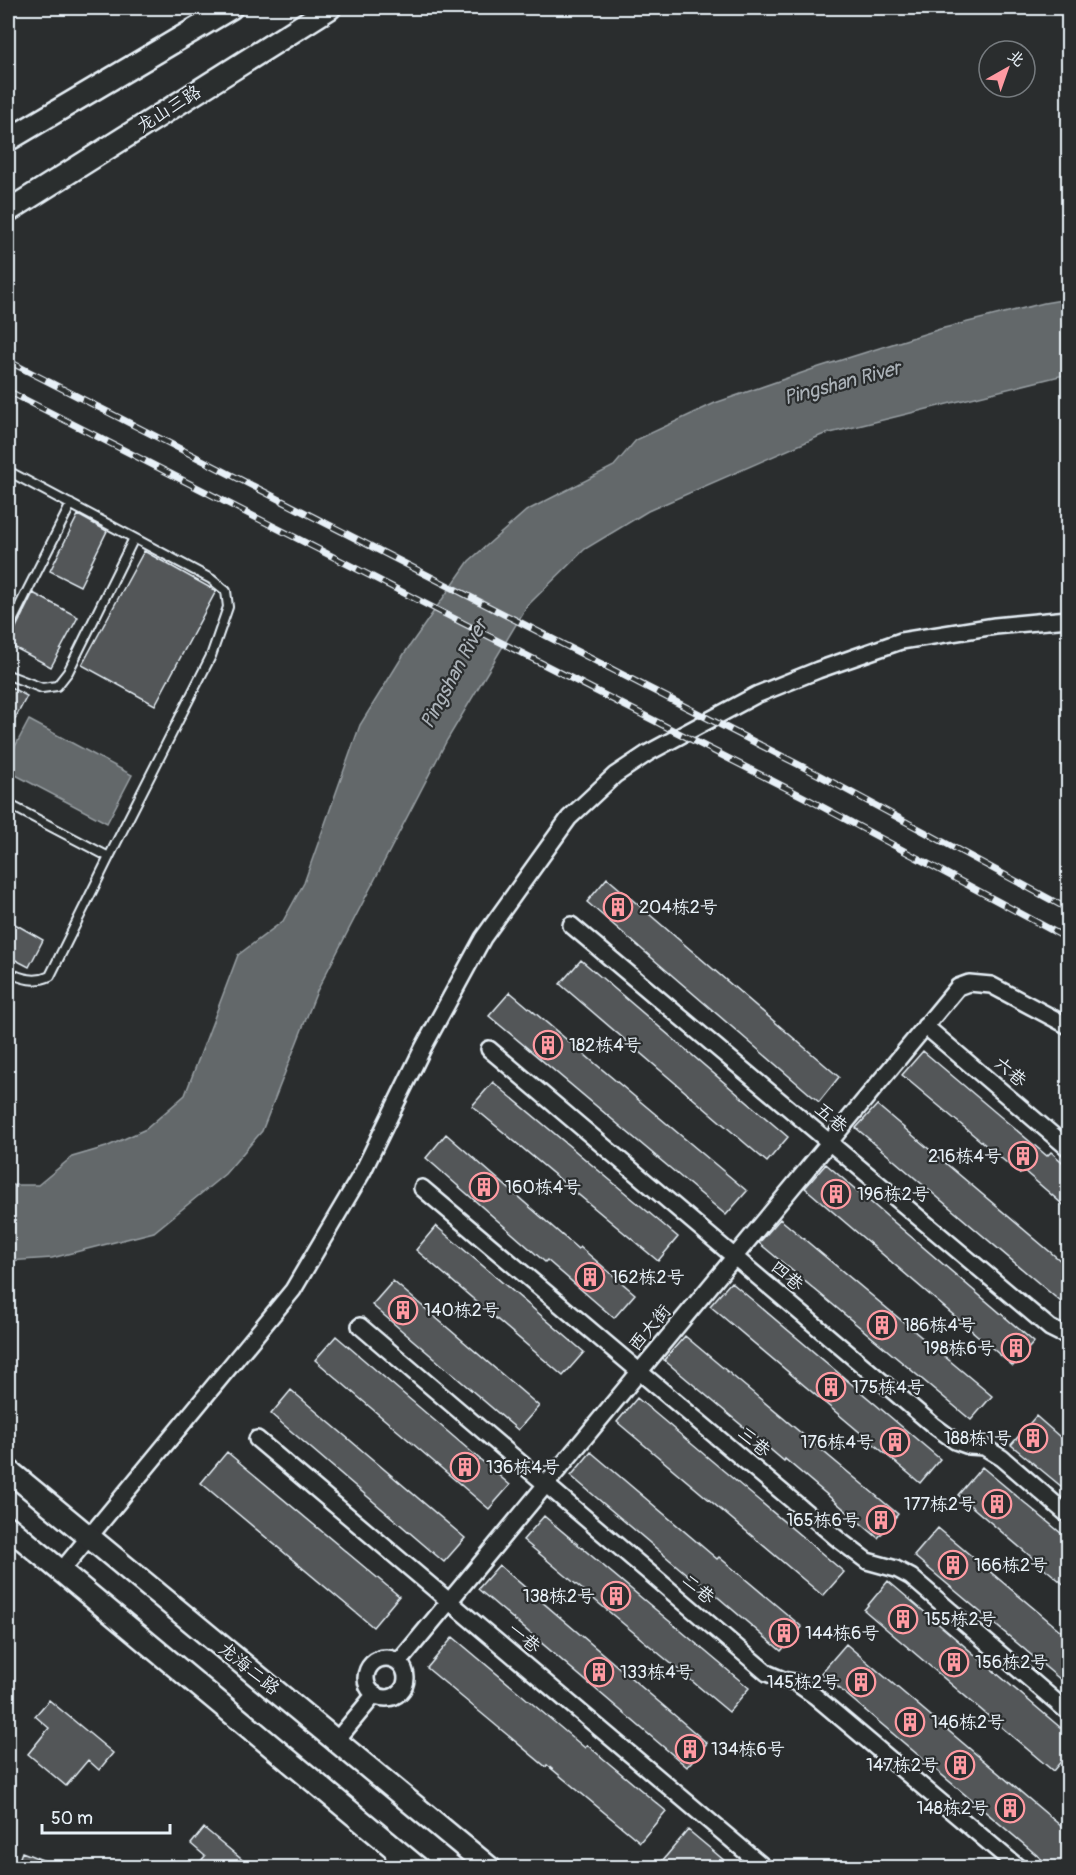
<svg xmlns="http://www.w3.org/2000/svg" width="1076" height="1875" font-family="Pangolin,'LXGW WenKai TC',sans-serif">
<rect width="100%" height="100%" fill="#2a2d2e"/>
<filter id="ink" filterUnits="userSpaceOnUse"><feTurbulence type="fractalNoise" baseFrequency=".0167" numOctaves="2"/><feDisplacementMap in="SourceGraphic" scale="12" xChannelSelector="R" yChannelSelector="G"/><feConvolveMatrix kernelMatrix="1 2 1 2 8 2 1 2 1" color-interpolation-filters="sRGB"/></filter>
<g filter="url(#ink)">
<path fill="#63686b" stroke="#989fa3" stroke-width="1.5" d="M1068 299V374L822 435 648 511 585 549 527 606 447 740 317 991 262 1131 225 1174 154 1232 52 1258 8 1261V1185H38L72 1157 106 1147 146 1129 185 1095 238 955 283 921 304 883 360 725 404 654 469 561 526 511 614 466 636 440 715 403 819 367 940 329 1044 303Z
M29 720 132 775 107 823 8 771V760Z"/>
<path fill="#535759" stroke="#e8f1f8" stroke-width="1.5" d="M78 515 107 531 80 586 50 571Z
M144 551 216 591 155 705 82 665Z
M33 593 78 617 51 667 8 644Z
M8 686 27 696 8 732Z
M607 878 839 1077 819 1102 587 902Z
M8 920 43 940 29 967 8 956Z
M581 960 788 1137 767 1162 560 984Z
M510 992 747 1191 726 1215 489 1016Z
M923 1051 1047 1156 1051 1152 1068 1167V1209L1023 1170 1020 1174 902 1075Z
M493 1082 678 1237 658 1261 472 1106Z
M877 1105 1068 1267V1308L856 1128Z
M446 1134 578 1249 580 1247 635 1294 614 1318 547 1260 545 1262 426 1158Z
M826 1164 1034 1342 1013 1366 805 1188Z
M780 1219 992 1396 971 1420 759 1243Z
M436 1226 584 1352 563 1376 416 1250Z
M393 1281 539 1406 518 1430 372 1305Z
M731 1282 940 1459 920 1483 710 1306Z
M336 1336 510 1485 489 1509 315 1360Z
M685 1336 898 1514 878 1538 785 1459 784 1461 664 1360Z
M291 1390 465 1538 444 1562 271 1414Z
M637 1398 844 1572 823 1596 617 1422Z
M1036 1416 1068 1444V1492L1011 1445Z
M227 1452 399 1596 373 1627 201 1483Z
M591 1452 717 1559 719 1557 802 1627 781 1651 692 1575 690 1577 571 1476Z
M982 1467 1068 1539V1588L958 1495Z
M544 1516 749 1688 729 1712 523 1540Z
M938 1528 1068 1637V1686L914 1556Z
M499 1565 707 1743 687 1767 478 1589Z
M888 1581 1068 1734V1753L1053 1771 864 1610Z
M453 1637 585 1748 587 1745 666 1811 640 1842 547 1765 546 1767 427 1668Z
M846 1644 1068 1832V1861L1063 1868H1052L821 1673Z
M49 1700 113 1753 99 1770 88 1760 66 1786 28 1754 49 1728 35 1716Z
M204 1828 252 1868H195L205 1856 191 1844Z
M688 1830 712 1850 733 1868H670L662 1861Z
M22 1852 58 1866V1868H16Z"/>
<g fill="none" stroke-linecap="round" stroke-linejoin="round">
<g stroke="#e8f1f8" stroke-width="12">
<path id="lane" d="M8 471 211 579 226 591 228 607 211 656 109 857 50 976C36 983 22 979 8 972
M8 629 71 504
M8 675 42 688 57 686 68 672 134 538
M8 804 109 857
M389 1849 392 1868"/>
</g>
<g stroke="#e8f1f8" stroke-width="20">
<path id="street" d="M571 925 1050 1328 1060 1333 1068 1331
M925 1026 1068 1148
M489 1049 933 1425 955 1441 969 1446 984 1447 1002 1458 1068 1515
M422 1188 839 1540 867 1561 896 1569 911 1577 1068 1712
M360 1326 767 1673 783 1680 795 1682 815 1696 1019 1868
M257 1439 765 1868
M61 1571 293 1290 362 1173 423 1048 483 938 569 818 615 775 648 753 756 695 818 670 901 641 995 626 1068 619
M366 1678a20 20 0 1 1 40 0a20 20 0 1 1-40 0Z
M399 1662 958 987 969 983 991 985 1068 1026
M336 1741 375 1694"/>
</g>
<g stroke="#e8f1f8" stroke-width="26">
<path id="secondary" d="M8 140 231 8
M8 211 330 8
M8 1470C167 1603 329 1735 490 1868
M8 1527 418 1868"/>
</g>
<use href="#lane" stroke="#2a2d2e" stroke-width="8"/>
<use href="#street" stroke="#2a2d2e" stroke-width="15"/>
<use href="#secondary" stroke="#2a2d2e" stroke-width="21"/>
<g stroke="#e8f1f8" stroke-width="7">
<path id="rail" d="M8 361 817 774 1068 909
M8 391 804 797 1068 939"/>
</g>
<use href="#rail" stroke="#2a2d2e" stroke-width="4.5" stroke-dasharray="14" stroke-linecap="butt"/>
</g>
</g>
<defs>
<g id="building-ring" transform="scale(1.5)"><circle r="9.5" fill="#2a2d2e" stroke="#ff9aa2" stroke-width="1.5"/><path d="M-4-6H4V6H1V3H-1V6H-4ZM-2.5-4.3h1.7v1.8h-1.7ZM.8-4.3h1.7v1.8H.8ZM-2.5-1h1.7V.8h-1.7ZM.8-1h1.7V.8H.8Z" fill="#ff9aa2"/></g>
</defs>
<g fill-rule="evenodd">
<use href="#building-ring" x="618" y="907"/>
<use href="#building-ring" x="548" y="1045"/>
<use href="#building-ring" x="1023" y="1156"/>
<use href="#building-ring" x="484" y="1187"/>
<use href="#building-ring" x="836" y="1194"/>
<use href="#building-ring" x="590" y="1277"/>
<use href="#building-ring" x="403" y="1310"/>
<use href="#building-ring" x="882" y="1325"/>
<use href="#building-ring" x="1016" y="1348"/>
<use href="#building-ring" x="831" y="1387"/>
<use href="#building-ring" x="1033" y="1438"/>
<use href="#building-ring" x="895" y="1442"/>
<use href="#building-ring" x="465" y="1467"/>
<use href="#building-ring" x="997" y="1504"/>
<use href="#building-ring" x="881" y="1520"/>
<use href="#building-ring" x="953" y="1565"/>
<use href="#building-ring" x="616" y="1596"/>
<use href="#building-ring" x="903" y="1619"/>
<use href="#building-ring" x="784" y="1633"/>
<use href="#building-ring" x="954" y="1662"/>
<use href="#building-ring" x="599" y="1672"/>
<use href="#building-ring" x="861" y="1682"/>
<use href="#building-ring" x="910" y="1722"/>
<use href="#building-ring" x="690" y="1749"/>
<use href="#building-ring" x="960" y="1765"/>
<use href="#building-ring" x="1010" y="1808"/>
</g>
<g text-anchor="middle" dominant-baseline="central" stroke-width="4.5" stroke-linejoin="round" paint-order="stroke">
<g font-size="18" fill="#e8f1f8" stroke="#2a2d2e">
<text transform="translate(169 109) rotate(-32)">龙山三路</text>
<text transform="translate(1010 1072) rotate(40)">六巷</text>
<text transform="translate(831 1118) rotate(40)">五巷</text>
<text transform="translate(787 1276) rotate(40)">四巷</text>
<text transform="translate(650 1328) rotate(-50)">西大街</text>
<text transform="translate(754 1442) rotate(40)">三巷</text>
<text transform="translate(698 1589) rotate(40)">二巷</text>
<text transform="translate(524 1638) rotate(40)">一巷</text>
<text transform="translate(249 1669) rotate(39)">龙海二路</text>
</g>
<g font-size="18" fill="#e8f1f8" stroke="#2a2d2e" text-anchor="start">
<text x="639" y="907">204栋2号</text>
<text x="569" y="1045">182栋4号</text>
<text x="1002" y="1156" text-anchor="end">216栋4号</text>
<text x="505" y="1187">160栋4号</text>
<text x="857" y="1194">196栋2号</text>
<text x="611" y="1277">162栋2号</text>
<text x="424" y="1310">140栋2号</text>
<text x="903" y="1325">186栋4号</text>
<text x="995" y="1348" text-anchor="end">198栋6号</text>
<text x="852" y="1387">175栋4号</text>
<text x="1012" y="1438" text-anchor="end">188栋1号</text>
<text x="874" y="1442" text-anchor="end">176栋4号</text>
<text x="486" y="1467">136栋4号</text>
<text x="976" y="1504" text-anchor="end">177栋2号</text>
<text x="860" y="1520" text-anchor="end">165栋6号</text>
<text x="974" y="1565">166栋2号</text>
<text x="595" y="1596" text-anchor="end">138栋2号</text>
<text x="924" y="1619">155栋2号</text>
<text x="805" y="1633">144栋6号</text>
<text x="975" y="1662">156栋2号</text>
<text x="620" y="1672">133栋4号</text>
<text x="840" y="1682" text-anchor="end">145栋2号</text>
<text x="931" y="1722">146栋2号</text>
<text x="711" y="1749">134栋6号</text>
<text x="939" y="1765" text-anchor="end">147栋2号</text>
<text x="989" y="1808" text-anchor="end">148栋2号</text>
</g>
<g font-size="20" font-style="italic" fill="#acb3b9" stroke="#2a2d2e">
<text transform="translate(842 383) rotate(-15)">Pingshan River</text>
<text transform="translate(454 674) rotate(-62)">Pingshan River</text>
</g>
</g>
<rect width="1076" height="1875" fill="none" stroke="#2a2d2e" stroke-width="30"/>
<rect x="15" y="15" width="1046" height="1845" fill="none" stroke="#e8f1f8" stroke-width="2" filter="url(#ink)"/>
<g transform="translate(1007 69) rotate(40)"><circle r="28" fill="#2a2d2e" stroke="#767b7f" stroke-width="1.5"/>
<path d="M0-4.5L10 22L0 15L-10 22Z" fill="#ff9aa2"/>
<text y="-9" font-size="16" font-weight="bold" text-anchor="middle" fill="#e8f1f8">北</text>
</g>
<path d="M42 1824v9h128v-9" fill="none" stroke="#e8f1f8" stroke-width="3"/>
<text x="51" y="1824" font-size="18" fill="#e8f1f8" stroke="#2a2d2e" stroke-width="4.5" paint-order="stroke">50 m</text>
</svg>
